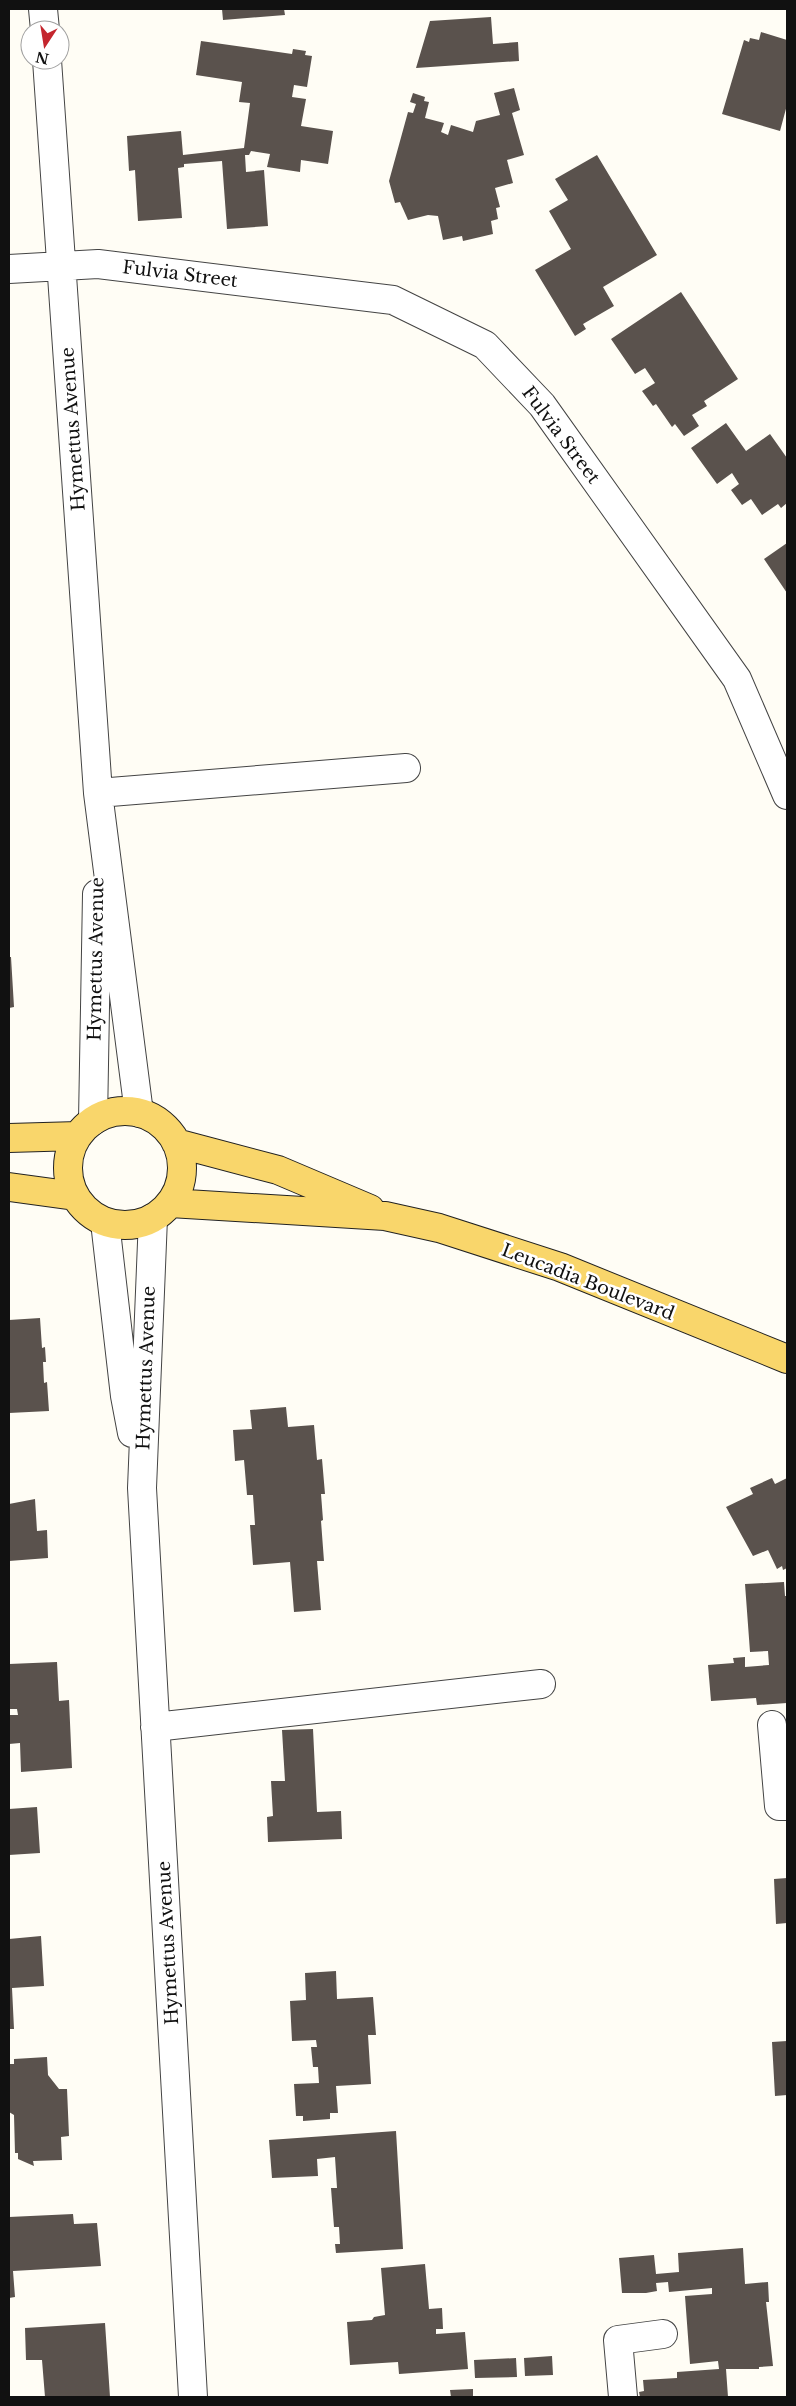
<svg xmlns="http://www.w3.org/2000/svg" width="796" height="2406" font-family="'Libre Baskerville',serif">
<rect width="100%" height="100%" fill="#fffdf5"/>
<path fill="#5a524d" d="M222 9H284L285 15 223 20Z
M491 17 493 44 518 42 519 61 416 68 430 21Z
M761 32 787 40V105L780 131 722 114 744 40 749 42 750 38 759 40Z
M201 41 292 54 293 49 306 51 305 55 312 56 307 87 294 85 292 97 306 99 301 126 333 131 328 164 301 160 300 172 267 167 270 154 251 151 249 155H245L246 172 264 170 268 226 227 229 222 161 184 164V167L178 168 182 218 138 221 135 170 129 171 127 136 181 131 183 155 244 148 250 103 239 102 242 82 196 75Z
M514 88 520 110 512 113 524 155 507 160 513 183 495 188 500 207 496 208 498 219 491 221 493 234 463 241 462 236 443 240 438 216 428 215 408 220 400 202 395 203 389 181 408 112 413 113 416 104 410 102 413 93 425 97 424 101 429 102 425 118 444 123 441 132 448 135 451 125 473 132 476 121 500 115 494 93Z
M597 155 657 255 603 287 614 306 583 324 586 329 575 336 535 270 571 249 549 211 568 200 555 179Z
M681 292 738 379 704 401 707 406 692 415 699 426 684 436 675 424 672 427 656 404 653 406 642 391 655 383 645 368 635 374 611 339Z
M726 423 746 451 770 434 787 458V503L781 508 778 504 762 515 751 499 742 505 731 490 739 484 732 473 717 484 691 448Z
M787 543V593L764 559Z
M9 957H11L14 1007 9 1008Z
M40 1318 42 1348 45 1347 46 1362H43L44 1383 47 1382 49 1411 9 1413V1320Z
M286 1407 288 1427 314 1425 317 1460 322 1459 325 1494H321L323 1520 321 1521 324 1561H317L321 1610 294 1612 290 1562 253 1565 250 1525H255L253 1495H247L244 1460 235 1461 233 1430 252 1429 250 1410Z
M772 1478 775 1484 787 1478V1568L783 1570 782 1566 777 1569 768 1550 753 1556 726 1507 753 1494 750 1488Z
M35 1499 37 1531 47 1530 48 1558 9 1561V1504Z
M784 1582 785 1596H787V1703L757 1705 756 1698 711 1701 708 1665 734 1663 733 1658 745 1657V1667L769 1665 768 1651 750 1652 745 1584Z
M57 1662 59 1701 69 1700 72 1768 21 1772 20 1743 9 1744V1715H18L17 1709H10L9 1664Z
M313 1729 317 1812 341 1811 342 1839 268 1842 267 1817 273 1816 271 1781H285L282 1730Z
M37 1807 40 1853 9 1855V1809Z
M787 1878V1923L776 1924 774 1879Z
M41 1936 44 1986 12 1988 14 2029H9V1939Z
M336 1971 337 1999 373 1997 376 2035H368L371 2084 336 2086 338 2113H330V2119L303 2121V2116H296L294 2084 319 2083 318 2067H313L311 2047H317L316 2040 292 2041 290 2001 306 2000 305 1973Z
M787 2041V2095L775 2096 772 2042Z
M47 2057 48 2075 59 2089H67L69 2136 61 2137 62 2160 33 2161 34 2166 18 2159V2153H15L14 2115 9 2112V2064H14V2059Z
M396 2131 403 2249 336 2253 335 2244H340L339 2227H334L331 2188H337L335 2157 317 2159 318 2176 272 2178 269 2140Z
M73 2214 74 2224 97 2223 101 2266 13 2271 15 2297 9 2298V2217Z
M743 2248 745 2284 768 2282 769 2302H766L773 2366 759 2367V2369H726L728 2397H640L639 2392 644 2391 643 2380 677 2378V2372L719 2369 718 2361 690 2364 685 2296 712 2294V2288L669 2292 668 2282 656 2283 657 2291 646 2293H622L619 2258 654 2255 656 2274 679 2272 678 2253Z
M425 2264 429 2309 442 2308 443 2329H436V2334L465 2332 468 2369 399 2374 398 2362 350 2365 347 2322 372 2320 374 2317 385 2315 381 2268Z
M105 2323 110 2397H45L42 2360H26L25 2328Z
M552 2356 553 2375 525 2376 524 2358Z
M516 2358 517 2377 475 2378 474 2360Z
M473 2389V2397H451L450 2390Z"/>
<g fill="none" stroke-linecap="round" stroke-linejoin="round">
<g stroke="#444" stroke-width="30">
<path id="minor" d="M43 9 45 30
M47 60 98 793 139 1113
M9 269 98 264 393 300 485 345 542 405 737 679 787 795
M98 793 406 768
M93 1121 97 894
M153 1218 142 1488 193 2397
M105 1222 125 1396 132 1433
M772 1725 779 1806H787
M155 1727 541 1684
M623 2397 618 2340 663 2334"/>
</g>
<g stroke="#222" stroke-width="30">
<path id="major" d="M68 1168a57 57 0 1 1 114 0a57 57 0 1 1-114 0Z
M9 1138 78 1136
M176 1143 278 1170 370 1209
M9 1187 75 1196
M170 1203 385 1216 439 1228 560 1267 787 1359"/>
</g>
<use href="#minor" stroke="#fff" stroke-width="28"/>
<use href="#major" stroke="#f9d66b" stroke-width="28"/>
</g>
<g text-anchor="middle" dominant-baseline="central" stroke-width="5" stroke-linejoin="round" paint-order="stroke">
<g font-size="18" fill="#111" stroke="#fff">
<text transform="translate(180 274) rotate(7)">Fulvia Street</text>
<text transform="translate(73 429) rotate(-94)">Hymettus Avenue</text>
<text transform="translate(561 435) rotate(53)">Fulvia Street</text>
<text transform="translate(96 959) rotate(-89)">Hymettus Avenue</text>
<text transform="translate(588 1282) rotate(21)">Leucadia Boulevard</text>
<text transform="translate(146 1368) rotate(-88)">Hymettus Avenue</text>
<text transform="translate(168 1943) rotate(-93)">Hymettus Avenue</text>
</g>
</g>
<rect width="796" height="2406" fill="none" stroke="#111111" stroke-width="20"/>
<g transform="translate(45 45) rotate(192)"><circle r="24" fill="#ffffff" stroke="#a0a0a0"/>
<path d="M0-4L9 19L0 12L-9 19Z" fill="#c4262e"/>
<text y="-8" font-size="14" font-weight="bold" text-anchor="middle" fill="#111111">N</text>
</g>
</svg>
